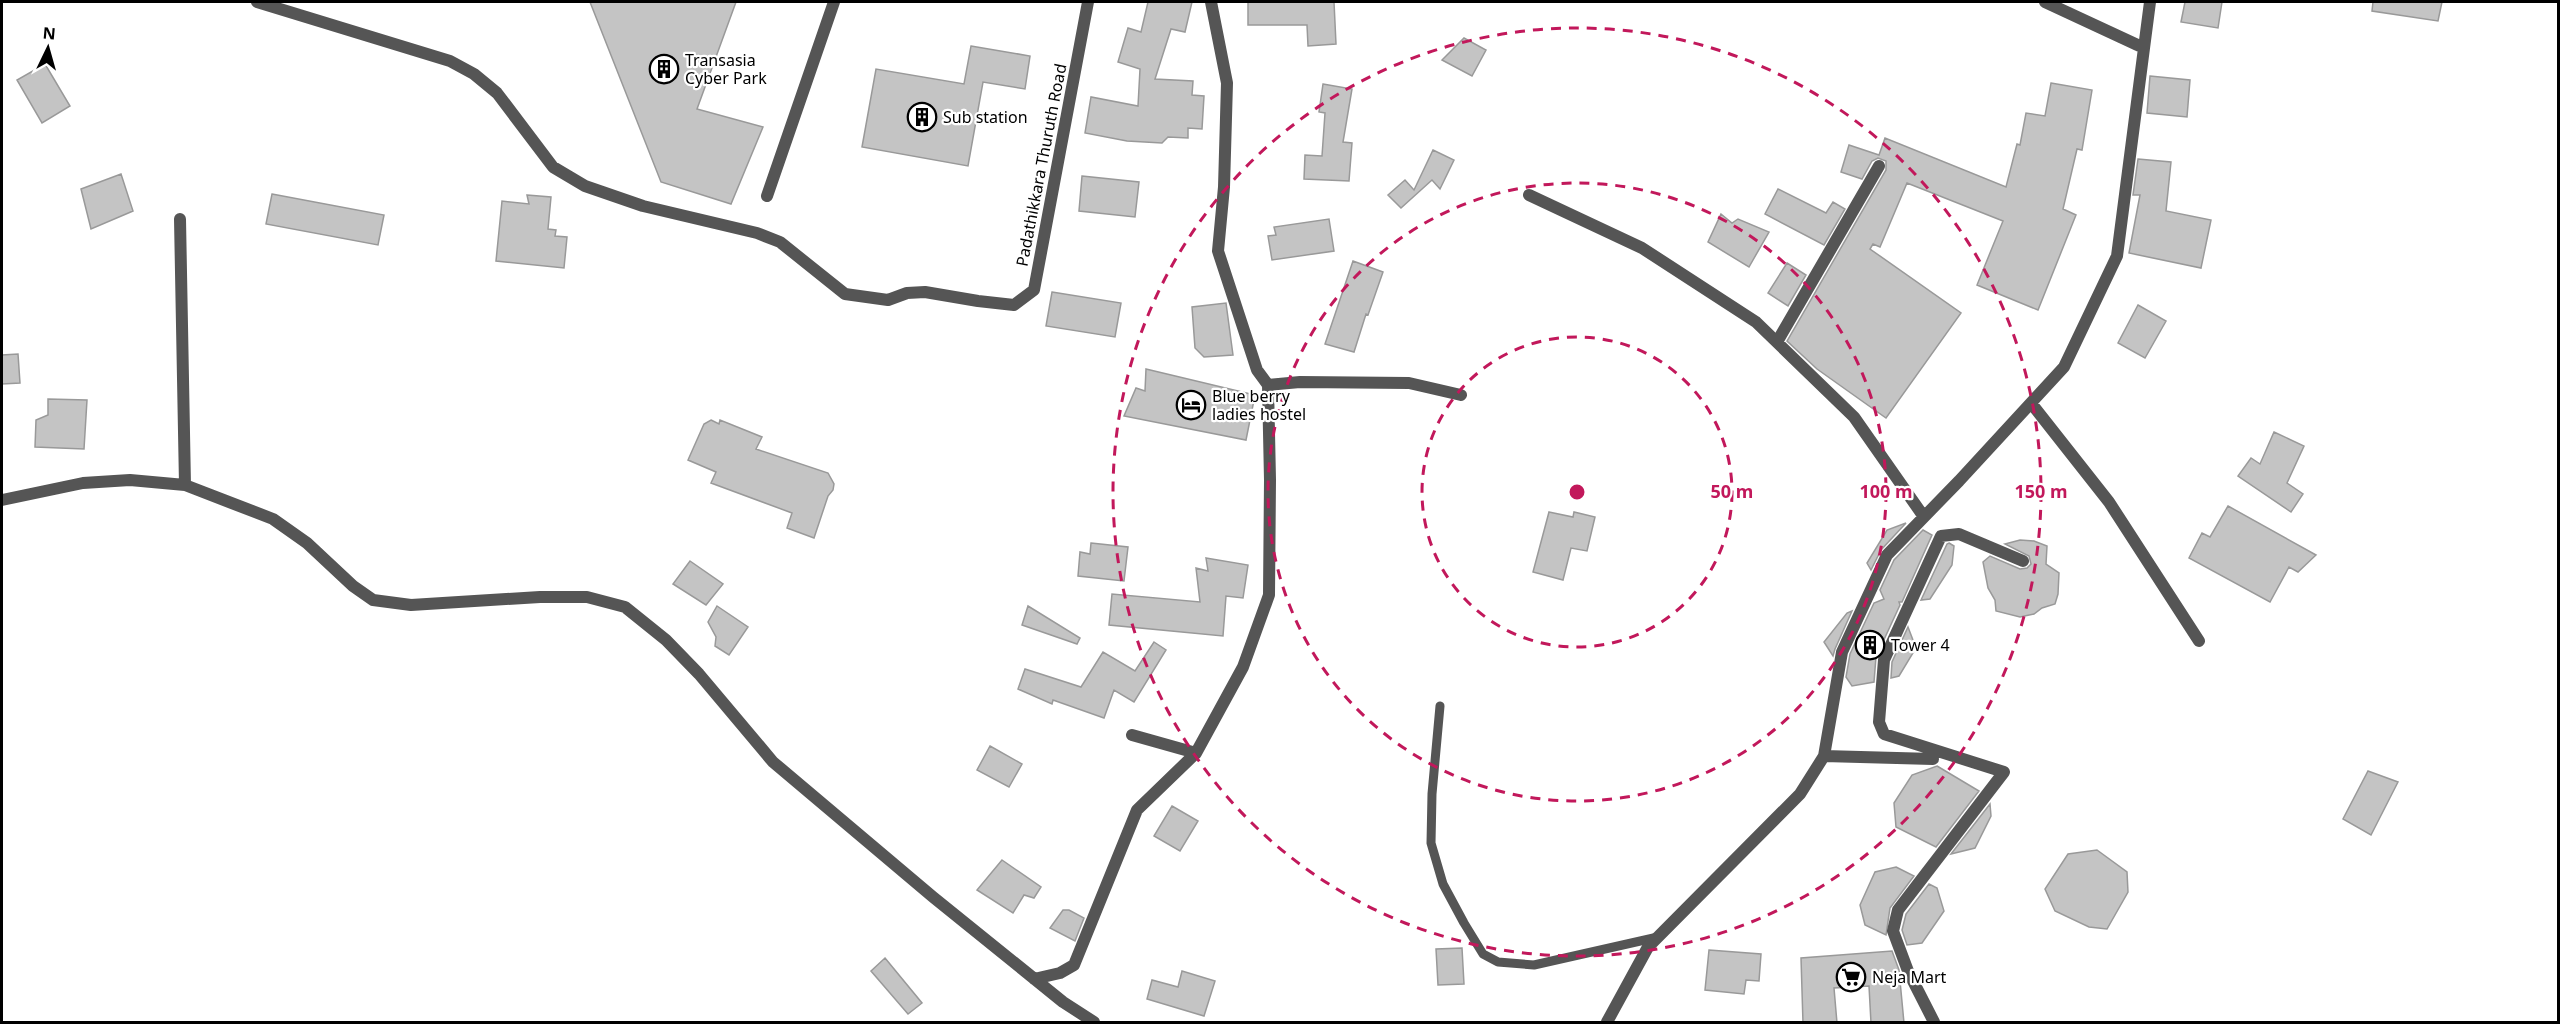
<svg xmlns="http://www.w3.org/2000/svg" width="2560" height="1024" font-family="'Noto Sans',sans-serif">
<rect width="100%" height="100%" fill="#fff"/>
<path fill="#c4c4c4" stroke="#999" stroke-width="1.5" d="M590 2H736L697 109 763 127 731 204 661 182Z
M1148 2H1192L1185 32 1171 29 1155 79 1193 81 1192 95 1204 96 1202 129 1188 128V138L1168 137 1162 143 1127 141 1085 133 1091 97 1138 106 1140 69 1118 62 1128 28 1141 32Z
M1248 2H1334L1336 44 1308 46 1307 25H1248Z
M2185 2H2222L2218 28 2181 22Z
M2373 2H2442L2438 21 2372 11Z
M1464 38 1486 50 1472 76 1442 60Z
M971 46 1030 56 1025 89 983 82 968 166 862 147 876 69 964 84Z
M45 64 70 106 42 123 17 80Z
M2150 76 2190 80 2187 117 2147 113Z
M2051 83 2092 90 2082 150 2077 149 2063 209 2076 215 2038 310 1977 285 2003 221 1907 183 1880 247 1873 244 1870 249 1961 313 1886 418 1817 369 1787 341 1886 170V161L1878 158 1872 161 1862 179 1841 172 1849 145 1879 155 1885 138 2006 187 2017 144 2020 145 2026 113 2045 116Z
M1323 84 1352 89 1343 142 1352 143 1349 181 1304 179 1305 155 1322 156 1325 113 1319 112Z
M1433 150 1454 160 1440 189 1432 180 1401 208 1388 195 1405 180 1414 190Z
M2138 159 2171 162 2166 211 2211 220 2201 268 2129 253 2140 195H2133Z
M121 174 133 211 91 229 81 189Z
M1082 176 1139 182 1135 217 1079 211Z
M1778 189 1826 213 1833 202 1845 209 1824 245 1765 214Z
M272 194 384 215 378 245 266 224Z
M527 195 551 197 548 229 556 230 555 236 567 237 564 268 496 261 502 201 529 204Z
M1721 214 1732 223 1738 219 1769 232 1749 267 1708 242Z
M1329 219 1334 251 1272 260 1268 236 1276 235 1274 227Z
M1353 261 1383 272 1368 315 1366 314 1354 352 1325 344Z
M1787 263 1806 275 1788 306 1768 293Z
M1052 292 1121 303 1115 337 1046 326Z
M1226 303 1233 355 1204 357 1195 348 1192 307Z
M2138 305 2166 321 2145 358 2118 343Z
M18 354 20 383 2 384V355Z
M1146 369 1255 395 1246 440 1124 416 1136 388 1145 391Z
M48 399 87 400 84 449 35 447 36 420 48 415Z
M711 420 719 424 720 420 762 437 756 449 828 473 834 484 833 490 828 496 814 538 787 528 792 513 711 483 716 472 688 460 704 424Z
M2274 432 2304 446 2287 483 2303 494 2291 512 2238 476 2251 458 2260 464Z
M2228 506 2316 555 2298 572 2289 567 2270 602 2189 558 2202 533 2210 537Z
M1549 512 1573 517 1574 512 1595 517 1587 551 1571 548 1563 580 1533 572Z
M1906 523 1881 550 1871 570 1867 563 1887 530Z
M1923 530 1932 535 1902 602H1899L1900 605 1876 657 1874 682 1852 686 1846 677 1850 654 1874 603 1884 599 1880 590 1894 560Z
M2020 540 2034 541 2047 546 2046 564 2059 573 2058 594 2055 604 2042 608 2034 614 2020 617 1996 611 1995 600 1988 588 1983 562 1990 556 2020 569 2027 568 2031 564 2029 556 2005 544Z
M1091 543 1128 547 1124 581 1078 576 1080 552 1090 554Z
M1949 543 1954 546 1952 565 1930 599 1921 600 1947 544Z
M1206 558 1248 565 1243 598 1226 596 1223 636 1109 625 1112 594 1200 602 1196 568 1208 571Z
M690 561 723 584 706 605 673 584Z
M717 606 748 627 729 655 715 646 716 637 708 622Z
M1028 606 1080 638 1077 644 1022 625Z
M1852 611 1835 649 1833 656 1824 642 1847 613Z
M1908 627 1916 648 1899 676 1891 678 1892 662Z
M1154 642 1166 650 1134 702 1114 690 1104 718 1053 700 1052 704 1018 689 1025 669 1081 687 1103 652 1135 671Z
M990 746 1022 764 1009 787 977 770Z
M1937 766 1979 791 1936 847 1896 827 1894 803 1912 775Z
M2368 771 2398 782 2371 835 2343 819Z
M1990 804 1991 816 1975 848 1951 854Z
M1172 806 1198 821 1180 851 1154 836Z
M2097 850 2127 872 2128 892 2107 929 2089 927 2055 911 2045 889 2068 854Z
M1002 860 1041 887 1034 898 1024 895 1013 913 977 890Z
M1896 867 1914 876 1890 908 1886 935 1865 925 1860 905 1875 872Z
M1929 884 1937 888 1944 911 1922 943 1907 945 1902 930 1906 914Z
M1063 910H1069L1084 918 1075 941 1050 928Z
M1462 948 1464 984 1438 985 1436 949Z
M1709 950 1761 954 1759 981 1746 980 1744 994 1705 990Z
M1892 951 1899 970 1904 1023H1871L1869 986 1834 988 1837 1023H1803L1801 958Z
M885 958 922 1003 908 1014 871 971Z
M1182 971 1215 981 1204 1016 1147 999 1152 980 1178 987Z"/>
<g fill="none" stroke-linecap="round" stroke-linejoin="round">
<path stroke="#555" stroke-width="9" d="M1440 706 1432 794 1431 843 1443 884 1464 923 1483 954 1498 962 1534 965 1658 937"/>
<path stroke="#555" stroke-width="12" d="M257 2 450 61 474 74 497 93 553 167 585 186 643 206 757 233 780 242 845 294 888 300 907 293 925 292 978 301 1014 305 1034 290 1088 2
M2045 2 2144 48
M1529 195 1642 248 1756 322 1854 417 1924 517
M767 196 834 2
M180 219 185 485 273 519 307 543 353 586 373 600 411 605 540 597H587L625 607 666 640 699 674 773 762 933 897 1063 1002 1094 1022
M1777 342 1879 166
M1268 385 1300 382 1409 383 1461 395
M2031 403 2109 502 2199 641
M2 500 83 483 130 480 185 485
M1132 735 1196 753 1243 667 1269 595 1270 480 1268 385 1257 370 1218 251 1224 187 1227 83 1211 2
M1824 756 1933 759
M1034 979 1060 973 1074 965 1137 810 1196 753
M1607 1022 1648 947 1800 794 1824 756 1842 652 1887 555 1959 481 2064 367 2117 256 2150 2
M1934 1022 1908 971 1893 931 1898 910 2004 772 1884 734 1879 722 1884 660 1941 536 1959 534 2023 561"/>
</g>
<g fill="none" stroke="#c2185b" stroke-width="3" stroke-dasharray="10 8">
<circle cx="1577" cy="492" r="155"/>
<circle cx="1577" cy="492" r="309"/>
<circle cx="1577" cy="492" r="464"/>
</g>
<defs>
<g id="building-ring" transform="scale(1.5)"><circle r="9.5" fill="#fff" stroke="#000" stroke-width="1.5"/><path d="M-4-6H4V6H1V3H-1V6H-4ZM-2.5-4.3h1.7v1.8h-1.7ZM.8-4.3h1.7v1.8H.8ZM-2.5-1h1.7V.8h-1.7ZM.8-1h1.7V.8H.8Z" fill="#000"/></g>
<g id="hotel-ring" transform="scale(1.5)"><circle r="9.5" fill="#fff" stroke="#000" stroke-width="1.5"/><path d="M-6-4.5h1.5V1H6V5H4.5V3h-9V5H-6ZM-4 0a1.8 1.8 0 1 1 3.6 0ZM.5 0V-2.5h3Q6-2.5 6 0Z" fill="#000"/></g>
<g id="supermarket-ring" transform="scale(1.5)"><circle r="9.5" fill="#fff" stroke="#000" stroke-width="1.5"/><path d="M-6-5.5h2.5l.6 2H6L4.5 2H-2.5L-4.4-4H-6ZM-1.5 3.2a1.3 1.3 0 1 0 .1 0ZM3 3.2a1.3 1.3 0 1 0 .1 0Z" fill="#000"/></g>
</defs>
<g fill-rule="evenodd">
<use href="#building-ring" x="664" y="69"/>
<use href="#building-ring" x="922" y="117"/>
<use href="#hotel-ring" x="1191" y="405"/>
<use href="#building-ring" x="1870" y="645"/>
<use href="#supermarket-ring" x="1851" y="977"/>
</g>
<g text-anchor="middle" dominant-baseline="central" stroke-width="4.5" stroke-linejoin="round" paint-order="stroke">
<g font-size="16" fill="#000" stroke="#fff" text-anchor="start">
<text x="685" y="60">Transasia<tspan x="685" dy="18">Cyber Park</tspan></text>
<text x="943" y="117">Sub station</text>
<text x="1212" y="396">Blue berry<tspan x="1212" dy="18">ladies hostel</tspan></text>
<text x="1891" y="645">Tower 4</text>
<text x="1872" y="977">Neja Mart</text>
</g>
<g font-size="16" fill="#000" stroke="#fff">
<text transform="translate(1041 165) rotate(-79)">Padathikkara Thuruth Road</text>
</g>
</g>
<circle cx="1577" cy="492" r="9" fill="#c2185b" stroke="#fff" stroke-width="3"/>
<g font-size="18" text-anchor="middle" font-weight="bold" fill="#c2185b" stroke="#fff" stroke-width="4.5" stroke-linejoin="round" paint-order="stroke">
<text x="1732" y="498">50 m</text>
<text x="1886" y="498">100 m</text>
<text x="2041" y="498">150 m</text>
</g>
<rect width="2560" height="1024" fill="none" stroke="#000000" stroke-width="6"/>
<g transform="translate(48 48) rotate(5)" stroke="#ffffff" stroke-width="4.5" paint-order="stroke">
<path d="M0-4.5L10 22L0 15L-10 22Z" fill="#000000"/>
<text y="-9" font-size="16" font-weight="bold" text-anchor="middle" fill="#000000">N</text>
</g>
</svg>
